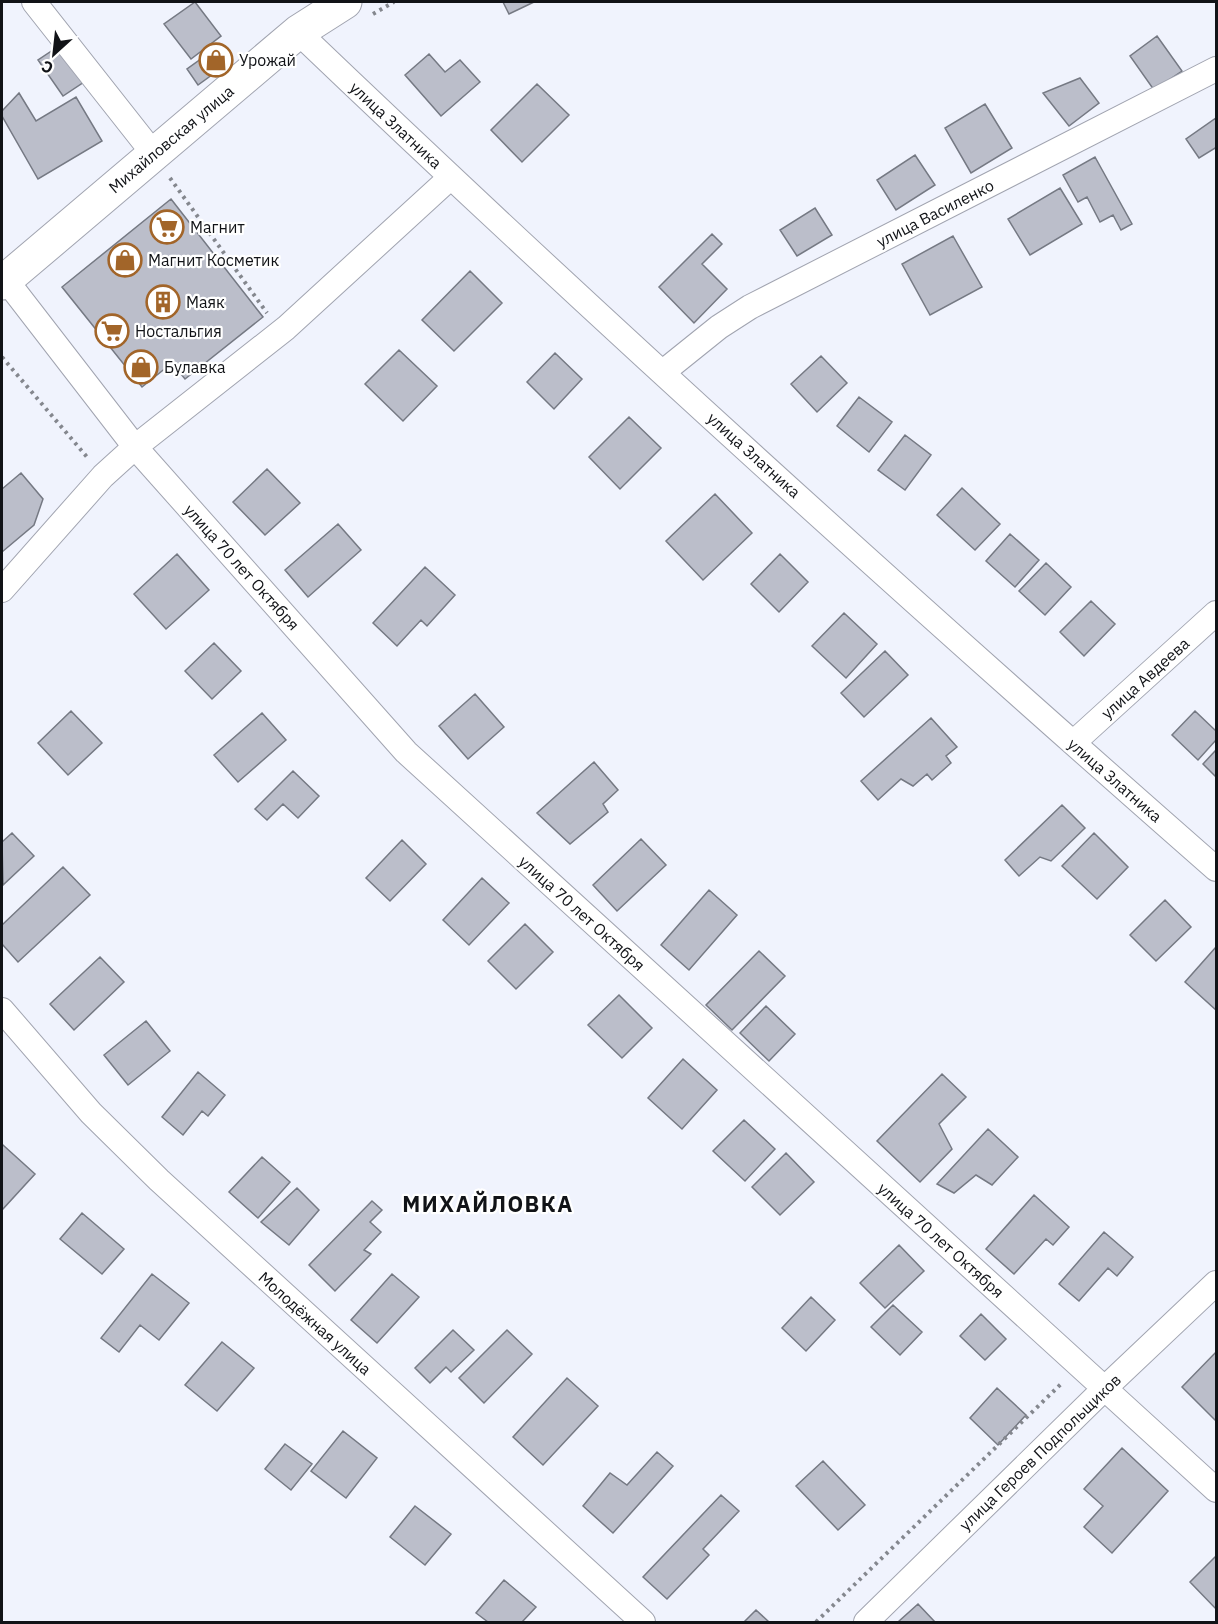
<svg xmlns="http://www.w3.org/2000/svg" width="1218" height="1624" font-family="'IBM Plex Sans',sans-serif">
<rect width="100%" height="100%" fill="#f0f3fd"/>
<path fill="#bbbeca" stroke="#757983" stroke-width="1.5" d="M195 2 221 36 191 59 164 24Z
M503 2H534L509 14Z
M1157 36 1182 71 1154 90 1130 56Z
M59 46 84 82 63 96 38 60Z
M219 46 231 61 198 85 187 69Z
M429 54 445 72 460 60 480 82 441 116 405 75Z
M1080 78 1099 103 1069 126 1043 93Z
M537 84 569 115 522 162 491 130Z
M19 93 36 121 76 97 102 141 38 179 2 116V111Z
M985 104 1012 148 971 173 945 128Z
M1216 118V150L1215 148 1199 158 1186 139Z
M915 155 935 185 896 210 877 180Z
M1095 157 1132 224 1121 230 1113 215 1100 222 1087 197 1078 202 1063 175Z
M1060 188 1082 224 1030 255 1008 219Z
M171 199 263 317 185 379 172 363 142 387 62 287Z
M815 208 832 235 797 256 780 230Z
M712 234 722 244 702 264 727 289 694 323 659 287Z
M953 236 982 287 930 315 902 264Z
M470 271 502 303 454 351 422 320Z
M399 350 437 386 403 421 365 384Z
M555 353 582 379 554 409 527 382Z
M821 356 847 383 817 412 791 384Z
M859 397 892 422 869 452 837 426Z
M629 417 661 448 620 489 589 457Z
M905 435 931 455 905 490 878 470Z
M267 469 300 503 265 535 233 502Z
M21 473 43 499 34 525 2 552V489Z
M962 488 1000 524 975 550 937 515Z
M715 494 752 533 703 580 666 541Z
M338 524 361 550 308 597 285 570Z
M1010 534 1039 560 1015 587 986 561Z
M177 554 209 590 166 629 134 594Z
M780 554 808 582 779 612 751 584Z
M1046 563 1071 587 1045 615 1019 591Z
M425 567 455 595 427 626 421 620 397 646 373 623Z
M1091 601 1115 624 1084 656 1060 632Z
M844 613 877 644 846 678 812 646Z
M214 643 241 671 212 699 185 671Z
M885 651 908 675 864 717 841 693Z
M475 694 504 727 468 759 439 726Z
M71 711 102 743 68 775 38 743Z
M1195 711 1216 731V740L1198 760 1172 735Z
M262 713 286 740 238 782 214 755Z
M931 718 957 747 946 756 951 763 932 780 927 774 913 786 901 779 878 800 861 781Z
M1216 750V777L1203 764Z
M594 762 618 790 603 804 608 812 570 844 537 813Z
M293 771 319 796 298 818 283 804 267 820 255 809Z
M1062 805 1085 828 1051 861 1040 857 1019 876 1005 860Z
M12 833 34 856 3 885 2 842Z
M1094 833 1128 867 1097 899 1062 866Z
M641 839 666 865 617 911 593 885Z
M402 840 426 864 390 901 366 878Z
M63 867 90 895 18 962 2 944V925Z
M482 878 509 903 469 945 443 920Z
M709 890 737 915 689 970 661 945Z
M1165 900 1191 927 1156 961 1130 935Z
M525 924 553 952 516 989 488 961Z
M1216 947V1010L1185 982Z
M759 951 785 976 732 1030 706 1005Z
M100 957 124 982 74 1030 50 1004Z
M619 995 652 1028 622 1058 588 1025Z
M766 1006 795 1034 769 1061 740 1033Z
M146 1021 170 1051 128 1085 104 1055Z
M683 1059 717 1090 682 1129 648 1098Z
M198 1072 225 1095 208 1116 202 1111 183 1135 162 1117Z
M942 1074 966 1097 939 1124 952 1149 920 1182 877 1141Z
M744 1120 775 1149 745 1181 713 1151Z
M988 1129 1018 1157 992 1185 976 1175 954 1193 937 1184Z
M3 1145 35 1174 2 1210V1147Z
M786 1153 814 1182 780 1215 752 1187Z
M262 1157 290 1182 258 1218 229 1192Z
M297 1188 319 1210 289 1245 261 1222Z
M1034 1195 1069 1227 1053 1245 1046 1239 1014 1274 986 1249Z
M372 1201 382 1210 370 1222 381 1232 364 1250 371 1254 335 1291 309 1265Z
M82 1213 124 1249 102 1274 60 1239Z
M1104 1232 1133 1257 1117 1276 1108 1268 1079 1301 1059 1284Z
M899 1245 924 1271 885 1308 860 1283Z
M152 1274 189 1303 159 1340 140 1325 119 1352 101 1338Z
M392 1274 419 1297 377 1343 351 1320Z
M811 1297 835 1320 806 1351 782 1328Z
M893 1305 922 1332 900 1355 871 1327Z
M981 1314 1006 1339 985 1360 960 1336Z
M453 1330 474 1350 451 1372 446 1367 430 1383 415 1368Z
M507 1330 532 1354 484 1403 459 1378Z
M222 1342 254 1368 217 1411 185 1385Z
M1216 1352V1421L1182 1387Z
M567 1378 598 1406 543 1465 513 1437Z
M997 1388 1026 1415 998 1445 970 1418Z
M343 1431 377 1458 346 1498 311 1471Z
M285 1444 312 1464 291 1490 265 1469Z
M1122 1448 1168 1491 1112 1553 1084 1527 1103 1506 1084 1489Z
M657 1452 673 1466 613 1533 583 1506 610 1473 627 1485Z
M823 1461 865 1505 838 1530 796 1486Z
M721 1495 739 1511 703 1549 709 1555 667 1599 643 1577Z
M415 1506 451 1534 425 1565 390 1537Z
M1216 1556V1609L1190 1582Z
M504 1580 536 1607 522 1622H488L476 1613Z
M918 1604 935 1622H898Z
M756 1610 769 1622H744Z"/>
<g fill="none" stroke-linecap="round" stroke-linejoin="round">
<g stroke="#a1a4b0" stroke-width="26">
<path id="street" d="M34 2 153 153
M298 32C597 318 905 596 1216 869
M6 280 135 447 406 752 1216 1490
M663 372 719 327 750 307 1216 69
M2 590 103 476 135 447 286 328 451 177
M1073 743 1216 613
M2 1010 91 1113 159 1180 643 1622
M866 1622 1104 1389 1216 1283"/>
</g>
<g stroke="#a1a4b0" stroke-width="35">
<path id="secondary" d="M2 283 298 32 345 2"/>
</g>
<path stroke="#84878e" stroke-width="4" stroke-dasharray="3 4.5" stroke-linecap="butt" d="M373 14 394 2
M170 178 267 313
M2 357 87 457
M816 1622 1062 1383"/>
<use href="#street" stroke="#fff" stroke-width="24"/>
<use href="#secondary" stroke="#fff" stroke-width="33"/>
</g>
<defs>
<g id="shop-ring" transform="scale(1.725)"><circle r="9.5" fill="#fff" stroke="#a26529" stroke-width="1.5"/><path d="M-5-2.5h2.3a2.7 3.5 0 0 1 5.4 0H5L5.5 6h-11ZM-1.5-2.5h3a1.5 2.3 0 0 0-3 0Z" fill="#a26529"/></g>
<g id="supermarket-ring" transform="scale(1.725)"><circle r="9.5" fill="#fff" stroke="#a26529" stroke-width="1.5"/><path d="M-6-5.5h2.5l.6 2H6L4.5 2H-2.5L-4.4-4H-6ZM-1.5 3.2a1.3 1.3 0 1 0 .1 0ZM3 3.2a1.3 1.3 0 1 0 .1 0Z" fill="#a26529"/></g>
<g id="building-ring" transform="scale(1.725)"><circle r="9.5" fill="#fff" stroke="#a26529" stroke-width="1.5"/><path d="M-4-6H4V6H1V3H-1V6H-4ZM-2.5-4.3h1.7v1.8h-1.7ZM.8-4.3h1.7v1.8H.8ZM-2.5-1h1.7V.8h-1.7ZM.8-1h1.7V.8H.8Z" fill="#a26529"/></g>
</defs>
<g fill-rule="evenodd">
<use href="#shop-ring" x="216" y="60"/>
<use href="#supermarket-ring" x="167" y="227"/>
<use href="#shop-ring" x="125" y="260"/>
<use href="#building-ring" x="163" y="302"/>
<use href="#supermarket-ring" x="112" y="331"/>
<use href="#shop-ring" x="141" y="367"/>
</g>
<g text-anchor="middle" dominant-baseline="central" stroke-width="4.5" stroke-linejoin="round" paint-order="stroke">
<g font-size="16" fill="#111317" stroke="#fff" text-anchor="start">
<text x="239" y="60">Урожай</text>
<text x="190" y="227">Магнит</text>
<text x="148" y="260">Магнит Косметик</text>
<text x="186" y="302">Маяк</text>
<text x="135" y="331">Ностальгия</text>
<text x="164" y="367">Булавка</text>
</g>
<g font-size="16" fill="#111317" stroke="#fff">
<text transform="translate(396 125) rotate(43)">улица Златника</text>
<text transform="translate(171 139) rotate(-40)">Михайловская улица</text>
<text transform="translate(935 213) rotate(-27)">улица Василенко</text>
<text transform="translate(754 455) rotate(42)">улица Златника</text>
<text transform="translate(242 567) rotate(48)">улица 70 лет Октября</text>
<text transform="translate(1145 678) rotate(-42)">улица Авдеева</text>
<text transform="translate(1115 780) rotate(41)">улица Златника</text>
<text transform="translate(582 913) rotate(42)">улица 70 лет Октября</text>
<text transform="translate(941 1240) rotate(42)">улица 70 лет Октября</text>
<text transform="translate(315 1323) rotate(42)">Молодёжная улица</text>
<text transform="translate(1040 1452) rotate(-44)">улица Героев Подпольщиков</text>
</g>
<g font-size="22" font-weight="bold" letter-spacing="1.5" fill="#111317" stroke="#fff">
<text x="488" y="1203">МИХАЙЛОВКА</text>
</g>
</g>
<rect width="1218" height="1624" fill="none" stroke="#111317" stroke-width="6"/>
<g transform="translate(54 54) rotate(207)" stroke="#ffffff" stroke-width="4.5" paint-order="stroke">
<path d="M0-4.5L10 22L0 15L-10 22Z" fill="#111317"/>
<text y="-9" font-size="16" font-weight="bold" text-anchor="middle" fill="#111317">С</text>
</g>
</svg>
